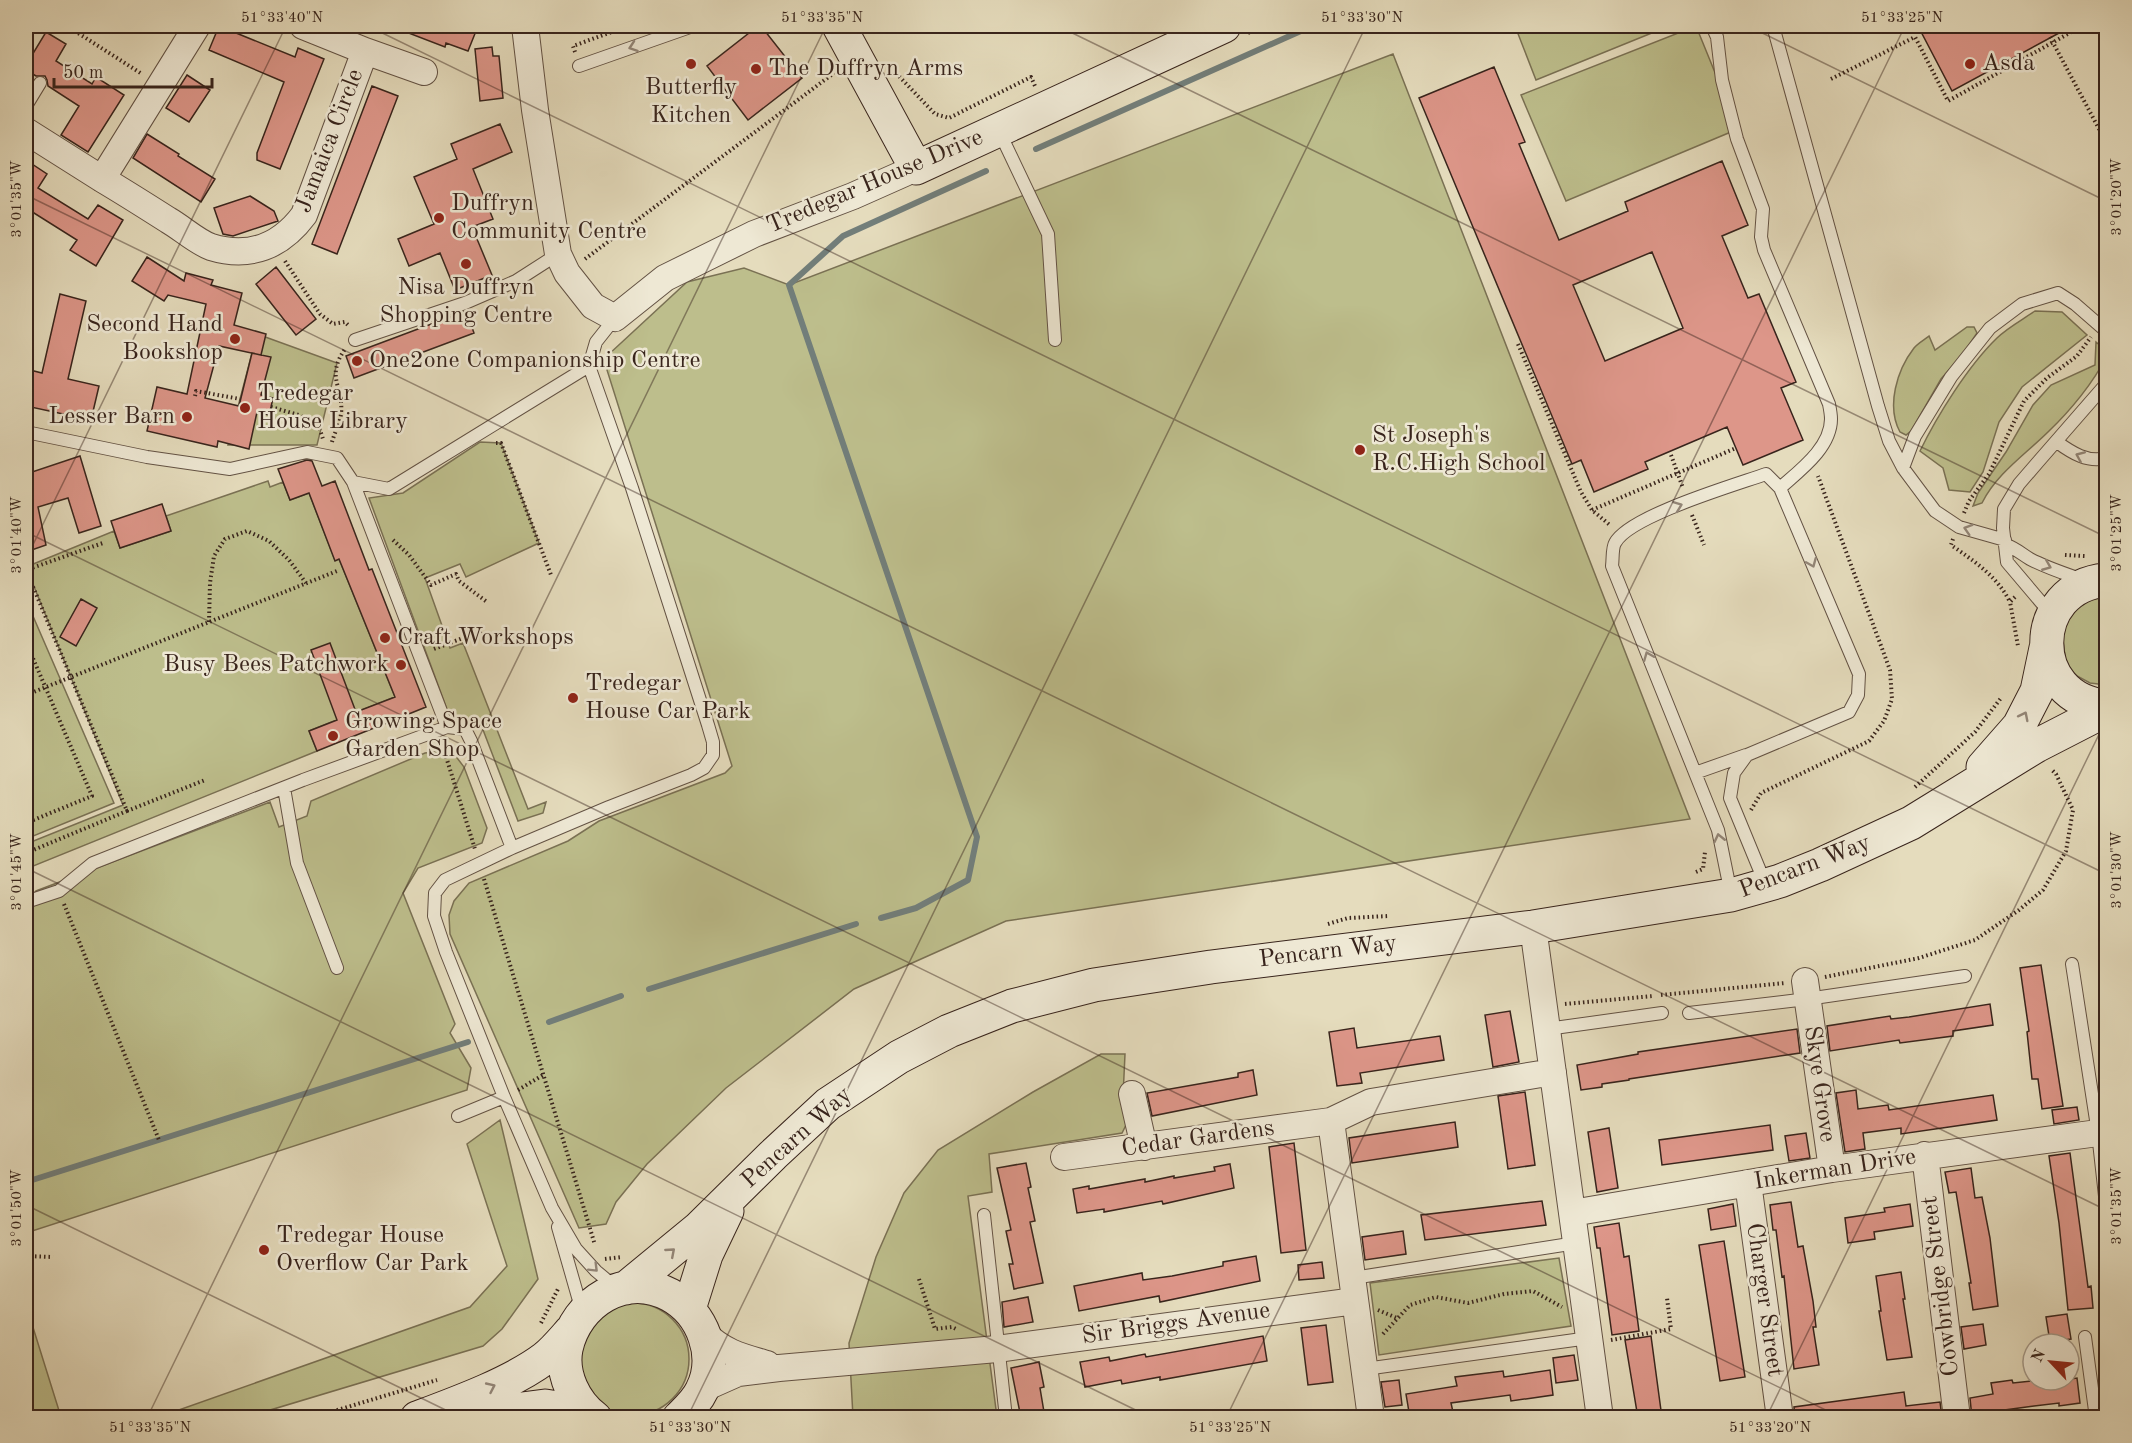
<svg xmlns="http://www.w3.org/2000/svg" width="2132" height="1443" font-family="'Old Standard TT',serif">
<rect width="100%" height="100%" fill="#e5dcbd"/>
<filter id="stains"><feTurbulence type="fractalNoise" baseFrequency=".00333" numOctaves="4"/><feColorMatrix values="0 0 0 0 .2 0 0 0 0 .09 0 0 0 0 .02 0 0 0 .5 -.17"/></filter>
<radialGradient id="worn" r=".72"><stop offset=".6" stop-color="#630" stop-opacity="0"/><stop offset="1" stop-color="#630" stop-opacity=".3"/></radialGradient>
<path fill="#bdbe8c" stroke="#7a7154" stroke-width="1.5" d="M1515 26H1669L1536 80Z
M1696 26 1738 129 1566 201 1521 95Z
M1393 54 1690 819 1006 921 854 989 726 1088 647 1164 616 1202 606 1224 579 1228 450 934 449 915 454 901 469 883 568 841 599 821 725 773 732 766 607 370 608 355 687 282 744 268 789 285Z
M2035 311 2062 312 2087 335 2022 387 1999 422 1983 472 1970 492 1949 490 1943 468 1920 451C1937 416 1968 366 1997 338 2007 328 2022 320 2035 311Z
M1967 327H1974L1977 333 1963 354 1941 379 1911 431 1906 435 1900 432C1886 406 1897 370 1914 348 1918 343 1924 340 1929 336L1935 350Z
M257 334 337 363 317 445H228Z
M2096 342 2103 348 2106 357C2094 382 2070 411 2049 431 2026 454 1997 473 1982 503L1973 506 1978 493 2006 452 2033 405 2051 385 2095 365Z
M480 442 501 443 539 543 466 577 460 564 425 578 450 648 463 643 528 809 546 802 543 813 518 821 480 722 460 723 451 720 369 498 403 493Z
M268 481 270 487 283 482 290 500 309 493 335 560 339 559 395 697 309 731 317 751 26 869V844L123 805 26 567 114 531 120 548 171 531 166 516Z
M2106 591V685L2090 683 2077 676 2066 665 2061 622 2068 608Z
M26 600 114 803 26 839Z
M451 750 464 767 487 828 482 843 418 868 403 893 455 1024 450 1033 471 1068 467 1090 26 1233V904L36 891 270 802 279 827 307 816 311 801 425 753Z
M1101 1054H1125L1123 1097 1126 1125 1122 1133 989 1154 992 1192 968 1196 997 1417H853L849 1343 876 1257 904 1193 938 1150 1033 1092Z
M500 1120 538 1279 502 1329 483 1346 247 1417H159L470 1307 507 1266 467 1144Z
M1559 1258 1571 1326 1379 1355 1370 1283Z
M577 1359a56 56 0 1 1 112 0a56 56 0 1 1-112 0Z
M26 1305 61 1417H26Z"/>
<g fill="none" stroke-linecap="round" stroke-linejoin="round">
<path stroke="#727e7a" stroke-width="6" d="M1036 149 1312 26
M881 918 916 908 968 880 977 837 789 285 843 236 986 171
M649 989 856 924
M549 1022 621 996
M26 1182 468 1042"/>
</g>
<path fill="#dd9689" stroke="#38241c" stroke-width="1.5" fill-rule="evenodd" d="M219 26 295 57 298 48 324 59 280 169 257 160V153L284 82 209 50Z
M393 26H478L468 51 446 43 445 47 393 27Z
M758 26H761L802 78 748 120 707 66Z
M1918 26H2072L1952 91Z
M46 32 66 44 56 61 92 84 96 77 124 95 88 152 61 135 79 106 48 86 47 80 45 76H36L26 70V65Z
M492 47 493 56H499L503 98 480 101 475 49Z
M1494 67 1525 142 1519 144 1559 240 1628 211 1625 202 1722 161 1748 225 1722 236 1748 298 1759 294 1796 382 1781 388 1803 440 1743 465 1727 427 1645 462 1648 469 1594 492 1581 460 1572 464 1419 98ZM1652 252 1683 328 1605 361 1573 285Z
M187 75 210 90 189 122 166 108Z
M372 86 398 96 337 254 312 244Z
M500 124 512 152 473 169 493 219 472 227 492 275 455 290 440 253 409 266 398 239 434 224 414 177 457 159 451 144Z
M147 134 179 154 178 156 215 179 201 202 133 158Z
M26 160 47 174 38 188 88 219 98 205 123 220 96 266 70 250 77 240 26 208Z
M250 196 274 211 278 221 233 236 223 234 214 208Z
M147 257 184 281 186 273 213 280 211 285 242 293 234 325 266 334 261 355 219 346 205 398 239 406 252 353 271 357 261 395 273 398 271 407 269 415 257 412 249 449 218 441 217 447 147 431 157 387 187 394 206 304 168 295 164 301 132 281Z
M276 267 316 319 296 335 256 284Z
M60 294 86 301 68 379 99 386 91 420 26 406V369L42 373Z
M466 311 474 333 354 378 346 356Z
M80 456 101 526 79 533 68 498 38 507 46 545 26 552V474Z
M307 460 312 461 322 486 335 481 369 570 372 569 426 707 317 751 309 731 337 720 311 650 330 643 356 712 395 697 339 559 335 561 309 493 290 500 278 469Z
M162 504 171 531 120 548 111 521Z
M81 599 97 608 76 646 60 637Z
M2041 965 2063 1106 2042 1109 2038 1079H2032L2027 1032 2029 1031 2020 968Z
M1990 1004 1993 1025 1953 1031V1036L1900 1043 1899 1040 1830 1051 1827 1026 1890 1016 1891 1019 1909 1017Z
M1510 1011 1519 1062 1493 1067 1485 1015Z
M1354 1028 1357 1048 1440 1036 1444 1060 1360 1073 1362 1083 1337 1086 1329 1032Z
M1797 1029 1800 1053 1629 1079V1080L1602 1084V1087L1581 1090 1577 1065 1638 1054V1052Z
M1253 1070 1257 1095 1152 1116 1147 1093 1238 1077V1073Z
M1856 1090 1858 1109 1888 1105 1889 1110 1993 1095 1997 1120 1901 1134V1128L1863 1133 1865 1149 1845 1152 1836 1093Z
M1525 1092 1535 1165 1508 1169 1498 1096Z
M2077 1107 2079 1120 2054 1124 2052 1110Z
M1455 1122 1458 1147 1352 1163 1349 1138Z
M1770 1125 1773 1150 1662 1165 1659 1140Z
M1609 1128 1618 1188 1597 1192 1588 1132Z
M1806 1133 1810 1158 1789 1161 1785 1136Z
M1294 1143 1306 1250 1281 1253 1269 1147Z
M2070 1153 2088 1287 2091 1286 2093 1308 2068 1310 2059 1223 2049 1156Z
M1026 1163 1031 1187 1028 1188 1035 1221 1030 1222 1043 1283 1014 1289 1009 1264H1013L1006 1231 1011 1230 997 1168Z
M1230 1164 1234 1188 1163 1204 1162 1201 1104 1212V1209L1077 1213 1073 1189 1089 1186V1189L1145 1179V1182L1174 1176V1178L1215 1171 1214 1167Z
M1971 1168 1975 1198 1982 1197 1990 1238 1998 1306 1973 1310 1969 1283H1971L1956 1192 1949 1193 1945 1172Z
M1542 1201 1546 1225 1425 1240 1421 1215Z
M1791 1202 1798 1247 1803 1246 1813 1301 1816 1327H1813L1819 1365 1794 1369 1784 1276 1782 1277 1776 1230H1773L1770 1205Z
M1733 1204 1736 1226 1711 1230 1708 1209Z
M1910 1204 1913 1226 1874 1232 1875 1239 1848 1243 1845 1218 1885 1212 1884 1208Z
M1619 1223 1624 1257 1629 1256 1639 1331 1612 1335 1600 1248H1597L1594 1227Z
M1403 1231 1406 1254 1365 1260 1362 1237Z
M1724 1241 1745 1377 1720 1381 1699 1245Z
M1256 1256 1260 1281 1160 1302 1159 1296 1079 1311 1074 1286 1142 1273 1143 1280 1172 1276 1223 1266V1262Z
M1322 1262 1324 1278 1299 1280 1298 1265Z
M1901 1272 1905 1299H1903L1912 1357 1887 1360 1879 1311H1881L1876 1276Z
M1028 1297 1033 1322 1004 1327 1002 1302Z
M2067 1314 2071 1339 2050 1342 2046 1317Z
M1983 1324 1986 1345 1964 1349 1961 1327Z
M1326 1325 1333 1382 1308 1385 1301 1328Z
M1263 1336 1267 1361 1160 1380V1377L1122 1384 1121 1380 1085 1387 1080 1362 1109 1357 1110 1361 1145 1354 1146 1357Z
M1651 1336 1662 1418H1638L1625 1340Z
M1574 1355 1578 1380 1556 1383 1553 1358Z
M1039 1362 1044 1387 1040 1388 1045 1418H1021L1011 1368Z
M1550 1370 1553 1395 1511 1401 1510 1395 1451 1403 1453 1412 1410 1418 1406 1394 1457 1386 1455 1377 1503 1371 1504 1377Z
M2077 1378 2080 1403 2059 1406V1403L2034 1406 1990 1412 1991 1418H1972L1970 1398 1993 1394 1991 1383 2012 1380 2013 1383 2041 1380H2045V1383Z
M1399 1380 1402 1405 1385 1407 1381 1382Z
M1904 1392 1906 1406 1940 1402 1942 1418H1795L1794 1407Z"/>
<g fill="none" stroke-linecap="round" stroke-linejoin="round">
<g stroke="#635244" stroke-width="14">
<path id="lane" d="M1712 26 1717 37 1722 80 1737 139 1763 209 1761 237 1764 250 1829 404C1830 409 1831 414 1831 419 1831 448 1799 471 1780 488
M1773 26 1878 406 1889 441 1903 468 1935 511 1959 527 2005 540
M579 66 693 26
M26 106 40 83
M999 131 1048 234 1055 340
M355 340 465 303 516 281 558 254
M26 432 147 457 230 469 307 452 337 458 353 482 447 727
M2057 442C2072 453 2088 463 2106 458
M1903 468 1915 436 1951 377 1990 328 2022 304 2058 293 2075 304 2106 331
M353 482 389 489 589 366
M2006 545C2015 548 2022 554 2030 559 2047 568 2066 574 2083 580
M2051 614 2007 562 2003 528 2004 509 2019 484 2038 462 2106 384
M1695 773 1746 755
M284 788 297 863 337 968
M1731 894 1718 830 1612 566C1613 559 1612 548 1615 543 1629 516 1735 485 1766 474L1780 488 1859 674 1858 695 1849 712 1747 755 1734 773 1730 798 1765 883
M26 902 59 891 93 863 303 780 447 727 465 729 471 741 512 848
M2072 964 2098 1133 2106 1205
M1689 1013 1807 999 1965 976
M1547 1029 1662 1013
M458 1116 504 1097
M984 1215 1006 1418
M558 1227 582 1311
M1353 1278 1576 1243
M615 1287 596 1271 576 1249 552 1208 504 1097 446 952 434 916 435 893 445 880 512 848 609 807 691 775 704 768 713 755V742L708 725 632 488 589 366 596 342 615 318
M2085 1337 2096 1418
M1365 1369 1589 1338"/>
</g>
<g stroke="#635244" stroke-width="28">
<path id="street" d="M197 26 102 179C124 192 146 206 168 220 182 228 197 242 211 247 250 259 281 246 304 215L365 51 303 26
M525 26 535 110 558 254 567 273 593 306 615 318 665 278 754 234 853 196 916 168
M365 51 424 72
M26 131 102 179
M1533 927 1600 1418
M1805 981 1832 1169
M1132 1094 1144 1147
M1925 1155 1957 1418
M1064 1157 1331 1121
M1748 1183 1780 1418
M1572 1213 1832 1169 2098 1133
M704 1333C722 1352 742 1357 767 1364
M702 1389 738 1373 779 1368 997 1349 1355 1301
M1371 1418 1331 1121 1371 1102 1553 1072"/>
</g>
<g stroke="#38241c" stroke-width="35">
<path id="secondary" d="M839 26 916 168 1224 26
M2106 580C2027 587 2027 699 2106 706
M1983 767 2019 726 2037 691 2046 648
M626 1288 699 1228 773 1155 828 1104 899 1057 949 1031 1012 1006 1094 985 1211 967 1533 927 1731 895 1780 881 1820 865 1911 823 2036 746 2106 710
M689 1309 706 1255 727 1211
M417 1418C457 1403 512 1383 545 1358 555 1350 563 1340 571 1331
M452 1418 545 1406 589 1413
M595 1418C575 1403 561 1375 566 1349 576 1302 625 1271 670 1295 703 1313 719 1356 702 1390 697 1401 688 1409 679 1418"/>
</g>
<path stroke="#38241c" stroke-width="4" stroke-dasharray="1.5 3" stroke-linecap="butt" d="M67 26 142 74
M1248 33 1264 26
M2050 37 2106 142
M575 52 573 46 628 26
M896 73 935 114 949 118 1031 77 1035 86
M1831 79 1915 37 1948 101 2082 26
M585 259 834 73
M285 261 320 314 333 324 345 322 349 326
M2106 288V290
M1518 344 1581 492 1592 510 1611 526
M195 396 196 391 240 399
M271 407 299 415 319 427 323 439
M332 442C334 434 340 423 341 414 344 386 325 378 345 349
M496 443H501L551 575
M1671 455 1683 488
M1592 510 1736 448
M1964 513 1969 501 1989 474 2024 401 2047 378 2077 356 2091 337
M1692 515 1704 545
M1953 539 1951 545C1974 561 1997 576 2010 602
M393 540 409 555 431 585 456 574 459 581 487 602
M2065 555 2085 556
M2015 597 2010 602 2018 646
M209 622 210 583 214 556 225 539 247 531 269 541 289 560 306 583
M26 642 92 796 26 823
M434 649 484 630
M26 695 337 571
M442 744 475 849
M1915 787 1975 732 2001 698
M1751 810 1761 793 1869 741 1884 721 1892 699 1890 670 1818 476
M127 811 205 780
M26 853 127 811 26 570 103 543
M1696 872 1703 869 1705 852
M484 879 595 1245
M64 904 159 1140
M1328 924 1348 918 1389 916
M1825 977 1919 958 1975 940 2019 910 2043 890 2066 851 2073 810 2056 774 2051 769
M1661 995 1785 983
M1565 1004 1653 996
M518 1090 543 1075
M26 1256 53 1257
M605 1259 622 1257
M919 1279 935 1329 952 1327 956 1329
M1378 1310 1397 1318
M541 1323 559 1287
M1383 1334 1410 1305 1436 1297 1468 1303 1504 1294 1533 1291 1562 1307
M1611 1340 1671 1329 1667 1298
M311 1418 437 1380"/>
<use href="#lane" stroke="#eee8d4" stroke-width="12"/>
<use href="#street" stroke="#eee8d4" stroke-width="26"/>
<use href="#secondary" stroke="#eee8d4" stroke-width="33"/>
</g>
<defs><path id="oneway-chevron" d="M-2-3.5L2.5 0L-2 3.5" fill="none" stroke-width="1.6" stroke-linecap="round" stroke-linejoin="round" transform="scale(1.5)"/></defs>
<g stroke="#938678">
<use href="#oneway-chevron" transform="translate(633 47) rotate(161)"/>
<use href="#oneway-chevron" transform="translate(2080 456) rotate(-157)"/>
<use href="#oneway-chevron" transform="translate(1678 506) rotate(-21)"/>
<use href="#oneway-chevron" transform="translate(1968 529) rotate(-163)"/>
<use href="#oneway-chevron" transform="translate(1812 563) rotate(67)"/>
<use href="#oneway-chevron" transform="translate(2047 566) rotate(22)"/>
<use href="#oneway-chevron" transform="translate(1648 656) rotate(-112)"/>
<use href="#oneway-chevron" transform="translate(2024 716) rotate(-63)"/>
<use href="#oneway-chevron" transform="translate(1719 838) rotate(-103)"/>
<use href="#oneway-chevron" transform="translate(671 1252) rotate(-41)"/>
<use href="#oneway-chevron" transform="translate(594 1268) rotate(45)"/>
<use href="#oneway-chevron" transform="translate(491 1387) rotate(-25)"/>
</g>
<path fill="none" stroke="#38241c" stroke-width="1.5" stroke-opacity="0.45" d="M368 26 2106 874M1058 26 2106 537M1748 26 2106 201M26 195 2106 1210M26 532 1842 1418M26 559 286 26M26 868 1152 1418M26 1205 462 1418M147 1418 826 26M687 1418 1366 26M1226 1418 1905 26M1766 1418 2106 720"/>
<g fill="#8f2418" stroke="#eee8d4" stroke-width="2">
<circle cx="691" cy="64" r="6"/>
<circle cx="1970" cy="64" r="6"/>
<circle cx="756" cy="69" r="6"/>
<circle cx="439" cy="218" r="6"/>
<circle cx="466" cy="264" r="6"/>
<circle cx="235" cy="339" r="6"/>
<circle cx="357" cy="361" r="6"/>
<circle cx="245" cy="408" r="6"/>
<circle cx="187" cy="417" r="6"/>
<circle cx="1360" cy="450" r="6"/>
<circle cx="385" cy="638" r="6"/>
<circle cx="401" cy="665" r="6"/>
<circle cx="573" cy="698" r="6"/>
<circle cx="333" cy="736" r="6"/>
<circle cx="264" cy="1250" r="6"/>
</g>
<g text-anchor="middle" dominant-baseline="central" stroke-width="5" stroke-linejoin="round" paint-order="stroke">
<g font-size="24" fill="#38241c" stroke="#eee8d4" text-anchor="start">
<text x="1982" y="64">Asda</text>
<text x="768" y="69">The Duffryn Arms</text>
<text x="691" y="88" text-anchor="middle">Butterfly<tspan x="691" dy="28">Kitchen</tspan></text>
<text x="451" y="204">Duffryn<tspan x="451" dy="28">Community Centre</tspan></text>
<text x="466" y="288" text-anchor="middle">Nisa Duffryn<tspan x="466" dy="28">Shopping Centre</tspan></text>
<text x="223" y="325" text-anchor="end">Second Hand<tspan x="223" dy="28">Bookshop</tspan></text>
<text x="369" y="361">One2one Companionship Centre</text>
<text x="257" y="394">Tredegar<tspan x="257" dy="28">House Library</tspan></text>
<text x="175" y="417" text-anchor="end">Lesser Barn</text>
<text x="1372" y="436">St Joseph's<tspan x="1372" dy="28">R.C.High School</tspan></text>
<text x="397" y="638">Craft Workshops</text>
<text x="389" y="665" text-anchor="end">Busy Bees Patchwork</text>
<text x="585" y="684">Tredegar<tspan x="585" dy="28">House Car Park</tspan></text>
<text x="345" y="722">Growing Space<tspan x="345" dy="28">Garden Shop</tspan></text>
<text x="276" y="1236">Tredegar House<tspan x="276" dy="28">Overflow Car Park</tspan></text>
</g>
<g font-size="24" fill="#38241c" stroke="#eee8d4">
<text transform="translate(330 141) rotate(-69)">Jamaica Circle</text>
<text transform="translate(875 182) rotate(-23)">Tredegar House Drive</text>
<text transform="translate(1805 867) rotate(-21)">Pencarn Way</text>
<text transform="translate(1328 952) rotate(-7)">Pencarn Way</text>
<text transform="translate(1819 1084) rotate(82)">Skye Grove</text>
<text transform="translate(797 1138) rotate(-42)">Pencarn Way</text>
<text transform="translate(1198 1139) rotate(-8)">Cedar Gardens</text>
<text transform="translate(1835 1170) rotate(-9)">Inkerman Drive</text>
<text transform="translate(1941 1286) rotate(-97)">Cowbridge Street</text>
<text transform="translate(1764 1300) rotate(82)">Charger Street</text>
<text transform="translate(1176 1324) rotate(-8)">Sir Briggs Avenue</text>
</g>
</g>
<rect width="2132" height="1443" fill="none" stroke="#e5dcbd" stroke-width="66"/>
<g transform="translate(2051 1362) rotate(296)"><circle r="28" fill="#eee8d4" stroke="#a59a8a" stroke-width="1.5"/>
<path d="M0-4.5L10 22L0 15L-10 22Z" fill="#8f2418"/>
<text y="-9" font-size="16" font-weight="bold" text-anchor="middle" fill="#38241c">N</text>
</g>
<path d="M54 78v9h158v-9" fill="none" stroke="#38241c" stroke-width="3"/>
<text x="63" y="78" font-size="18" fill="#38241c" stroke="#eee8d4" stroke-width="4.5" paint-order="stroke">50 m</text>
<rect x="33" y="33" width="2066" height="1377" fill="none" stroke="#38241c" stroke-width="2"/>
<g font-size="15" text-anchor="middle" fill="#38241c">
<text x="282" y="22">51°33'40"N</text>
<text x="822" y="22">51°33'35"N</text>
<text x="1362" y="22">51°33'30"N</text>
<text x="1902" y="22">51°33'25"N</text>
<text transform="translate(2116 197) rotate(-90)" y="5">3°01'20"W</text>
<text transform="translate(16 199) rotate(-90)" y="5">3°01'35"W</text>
<text transform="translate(2116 533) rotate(-90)" y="5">3°01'25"W</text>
<text transform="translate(16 535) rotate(-90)" y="5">3°01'40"W</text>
<text transform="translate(2116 870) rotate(-90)" y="5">3°01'30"W</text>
<text transform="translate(16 872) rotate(-90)" y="5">3°01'45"W</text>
<text transform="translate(2116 1206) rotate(-90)" y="5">3°01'35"W</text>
<text transform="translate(16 1208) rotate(-90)" y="5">3°01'50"W</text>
<text x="150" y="1432">51°33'35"N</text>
<text x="690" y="1432">51°33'30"N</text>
<text x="1230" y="1432">51°33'25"N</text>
<text x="1770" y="1432">51°33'20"N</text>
</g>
<rect width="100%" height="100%" filter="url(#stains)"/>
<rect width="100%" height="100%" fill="url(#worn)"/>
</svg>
